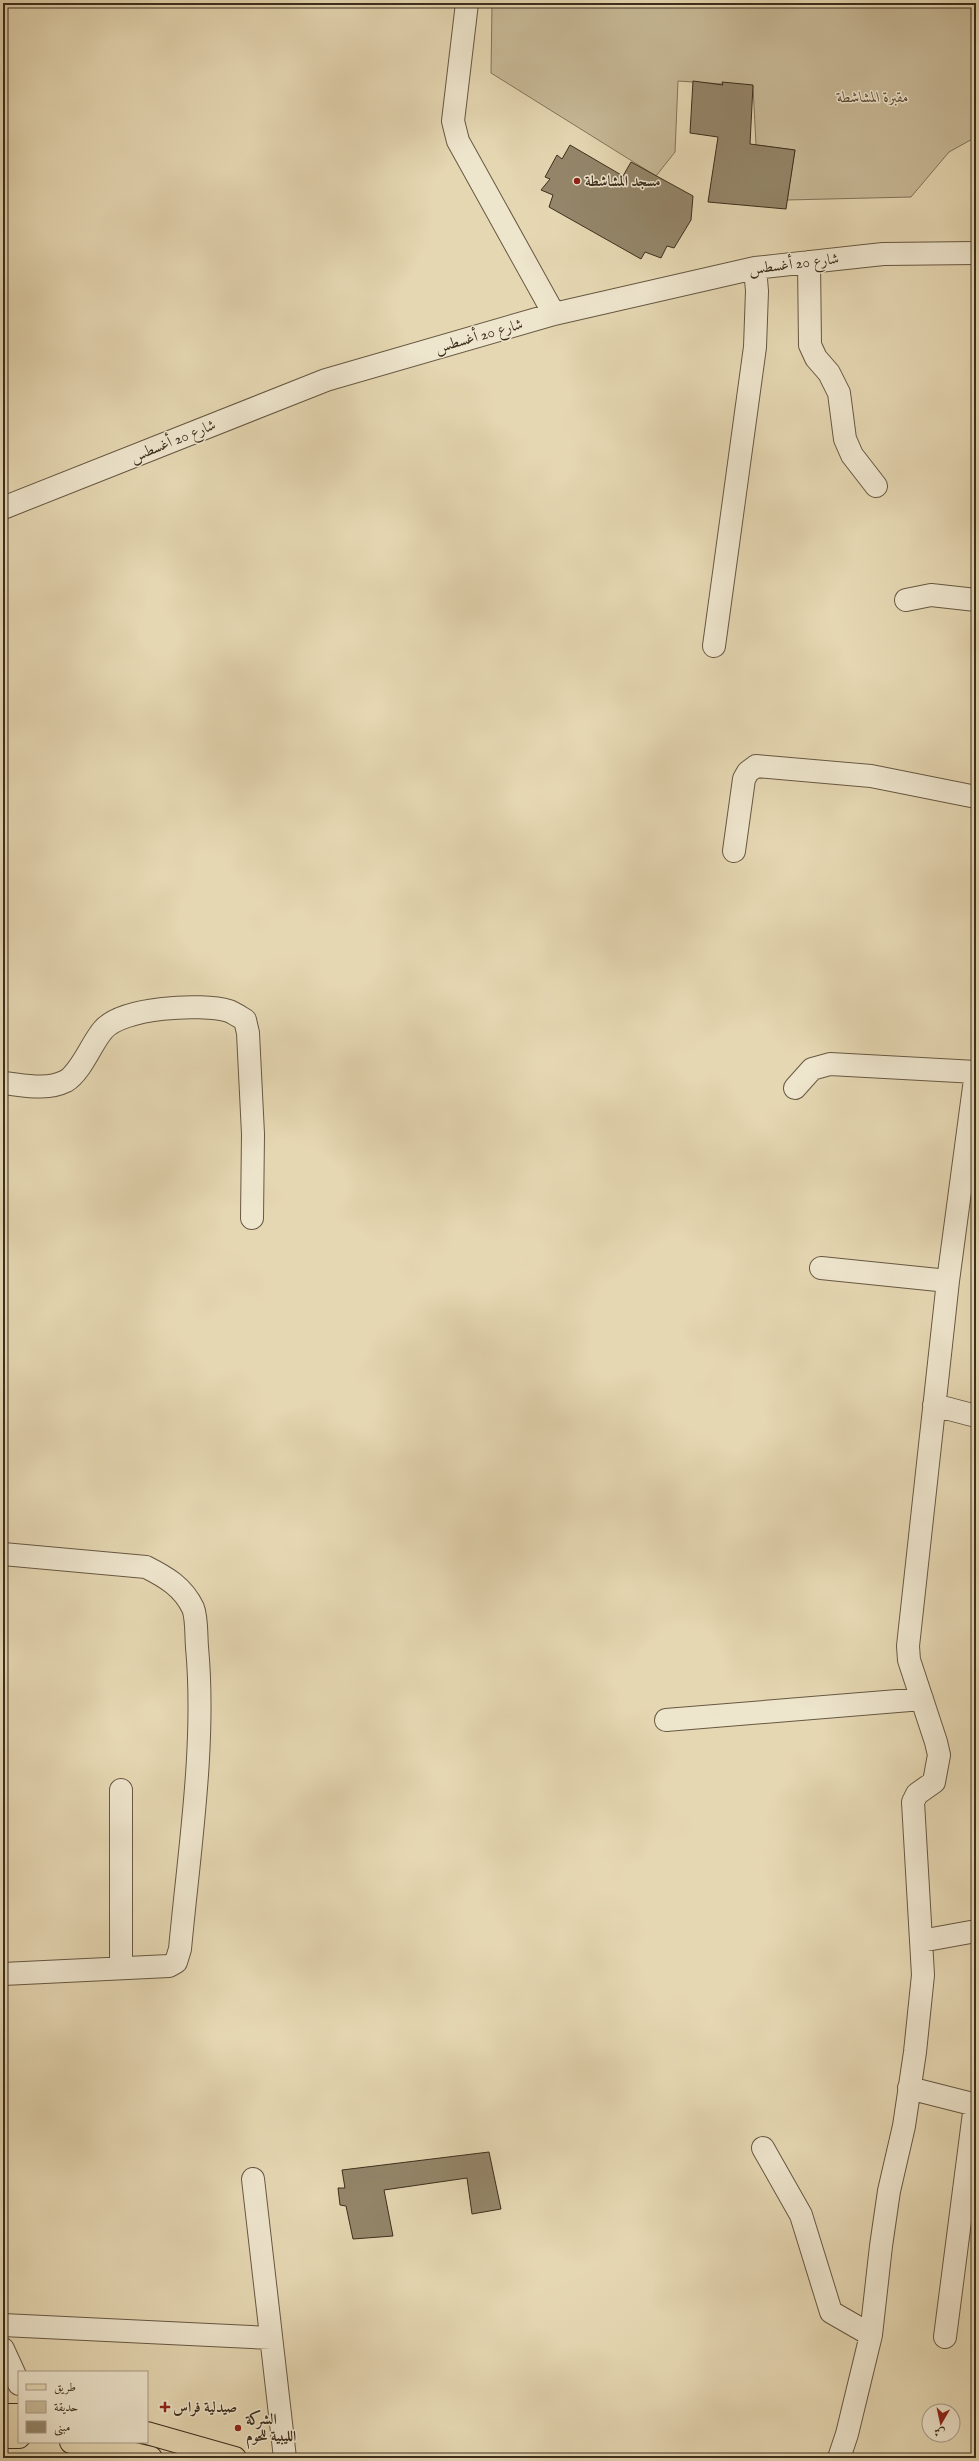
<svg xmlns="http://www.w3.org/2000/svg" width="979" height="2461" font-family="'IM FELL English',Amiri,serif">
<rect width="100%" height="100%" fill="#e5d7b2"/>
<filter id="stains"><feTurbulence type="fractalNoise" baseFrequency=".005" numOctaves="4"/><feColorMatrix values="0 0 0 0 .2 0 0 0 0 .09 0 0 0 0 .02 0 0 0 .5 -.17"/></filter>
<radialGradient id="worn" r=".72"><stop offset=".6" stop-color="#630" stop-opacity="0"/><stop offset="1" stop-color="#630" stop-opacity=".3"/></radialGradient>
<path fill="#c8ba98" stroke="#82745a" d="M492 3H976V137L949 152 911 197 787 200 795 150 756 145 753 86 678 81 675 152 656 176 491 73Z"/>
<path fill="#94866a" stroke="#3d2e1c" d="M693 81 723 85 722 82 753 85 750 144 795 150 786 209 708 202 718 137 690 133Z
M570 145 623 176 631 162 693 196 691 220 674 248 667 246 661 258 645 252 641 259 549 207 553 195 541 190 550 179 545 177 557 155 562 159Z
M489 2152 501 2209 472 2214 467 2178 384 2190 393 2236 353 2239 346 2206 340 2205 338 2188H345L342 2170Z"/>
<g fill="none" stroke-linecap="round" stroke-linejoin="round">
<g stroke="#675842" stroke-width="24">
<path id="minor" d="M467 3 453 121 458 141 554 314
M809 262 810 345 816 358 829 373 839 393 845 439 852 455 876 486
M3 508 326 380 554 314 755 268 883 254 976 253
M906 600 931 595 976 600
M714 646 755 347 757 291 755 268
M734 851 744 779 748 772 756 766 871 776 976 797
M3 1083C24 1085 46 1091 66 1081 81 1072 91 1044 103 1030 122 1007 201 1003 229 1011 234 1013 240 1017 245 1020L248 1033 253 1134 252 1218
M795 1088 812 1069 830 1064 976 1072
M821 1268 948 1281
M934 1405 976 1416
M3 1554 146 1567C166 1577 183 1587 193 1608 197 1618 196 1635 197 1647 206 1744 189 1852 180 1949L176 1962 169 1966 3 1974
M666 1720 922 1699
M121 1790V1968
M921 1941 976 1931
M909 2088 976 2105
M763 2148 801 2215 831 2312 871 2335
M253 2179 285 2458
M3 2325 271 2338
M945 2337 975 2105
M3 2349 19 2384
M839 2458 847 2434 871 2335 881 2246 889 2191 904 2126 915 2052 923 1975 913 1802 917 1794 934 1782 939 1755 936 1742 909 1660 908 1646 948 1281 976 1072"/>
</g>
<g stroke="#3d2e1c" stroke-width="24">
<path id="major" d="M3 2415H19
M147 2433 235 2458
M3 2437H19
M71 2442 92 2444 151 2458"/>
</g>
<use href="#minor" stroke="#eee5cd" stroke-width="22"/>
<use href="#major" stroke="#e5d7b2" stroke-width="22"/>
</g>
<g fill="#8f2418" stroke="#eee5cd" stroke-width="1.5">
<circle cx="577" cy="181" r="4"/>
<path d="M163 2401h4v4h4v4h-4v4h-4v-4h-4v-4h4z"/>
<circle cx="238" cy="2428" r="4"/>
</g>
<g text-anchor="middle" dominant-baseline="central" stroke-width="3" stroke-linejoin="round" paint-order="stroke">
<g font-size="15" font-style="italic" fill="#594a35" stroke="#eee5cd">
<text x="873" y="97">مقبرة المشاشطة</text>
</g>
<g font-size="15" font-weight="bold" fill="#3d2e1c" stroke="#eee5cd" text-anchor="start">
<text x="585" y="181">مسجد المشاشطة</text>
<text x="173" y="2407">صيدلية فراس</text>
<text x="246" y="2419">الشركة<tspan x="246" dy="17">الليبية للحوم</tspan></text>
</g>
<g font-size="15" fill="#3d2e1c" stroke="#eee5cd">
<text transform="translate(794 264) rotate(-7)">شارع 20 أغسطس</text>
<text transform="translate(479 336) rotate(-16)">شارع 20 أغسطس</text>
<text transform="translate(173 441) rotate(-22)">شارع 20 أغسطس</text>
</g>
</g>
<rect width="979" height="2461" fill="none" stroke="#e5d7b2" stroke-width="16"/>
<rect x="4" y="4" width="971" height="2453" fill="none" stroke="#3d2e1c" stroke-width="2"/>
<rect x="8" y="8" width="963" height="2445" fill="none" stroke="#3d2e1c"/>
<rect x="18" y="2371" width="130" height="72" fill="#eee5cd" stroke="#a79c86"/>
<rect x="26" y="2384" width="20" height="6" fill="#e5d7b2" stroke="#a79c86"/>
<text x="54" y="2391" font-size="12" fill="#3d2e1c">طريق</text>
<rect x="26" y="2401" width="20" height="12" fill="#c8ba98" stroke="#a79c86"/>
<text x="54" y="2411" font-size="12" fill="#3d2e1c">حديقة</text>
<rect x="26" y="2421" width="20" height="12" fill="#94866a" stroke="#a79c86"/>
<text x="54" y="2431" font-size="12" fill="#3d2e1c">مبنى</text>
<g transform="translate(941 2423) rotate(189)"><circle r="19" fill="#eee5cd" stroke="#a79c86"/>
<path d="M0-3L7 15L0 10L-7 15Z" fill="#8f2418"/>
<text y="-6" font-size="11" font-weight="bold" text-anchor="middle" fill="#3d2e1c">ش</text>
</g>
<rect width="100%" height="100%" filter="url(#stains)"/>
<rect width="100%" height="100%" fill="url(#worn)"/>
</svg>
